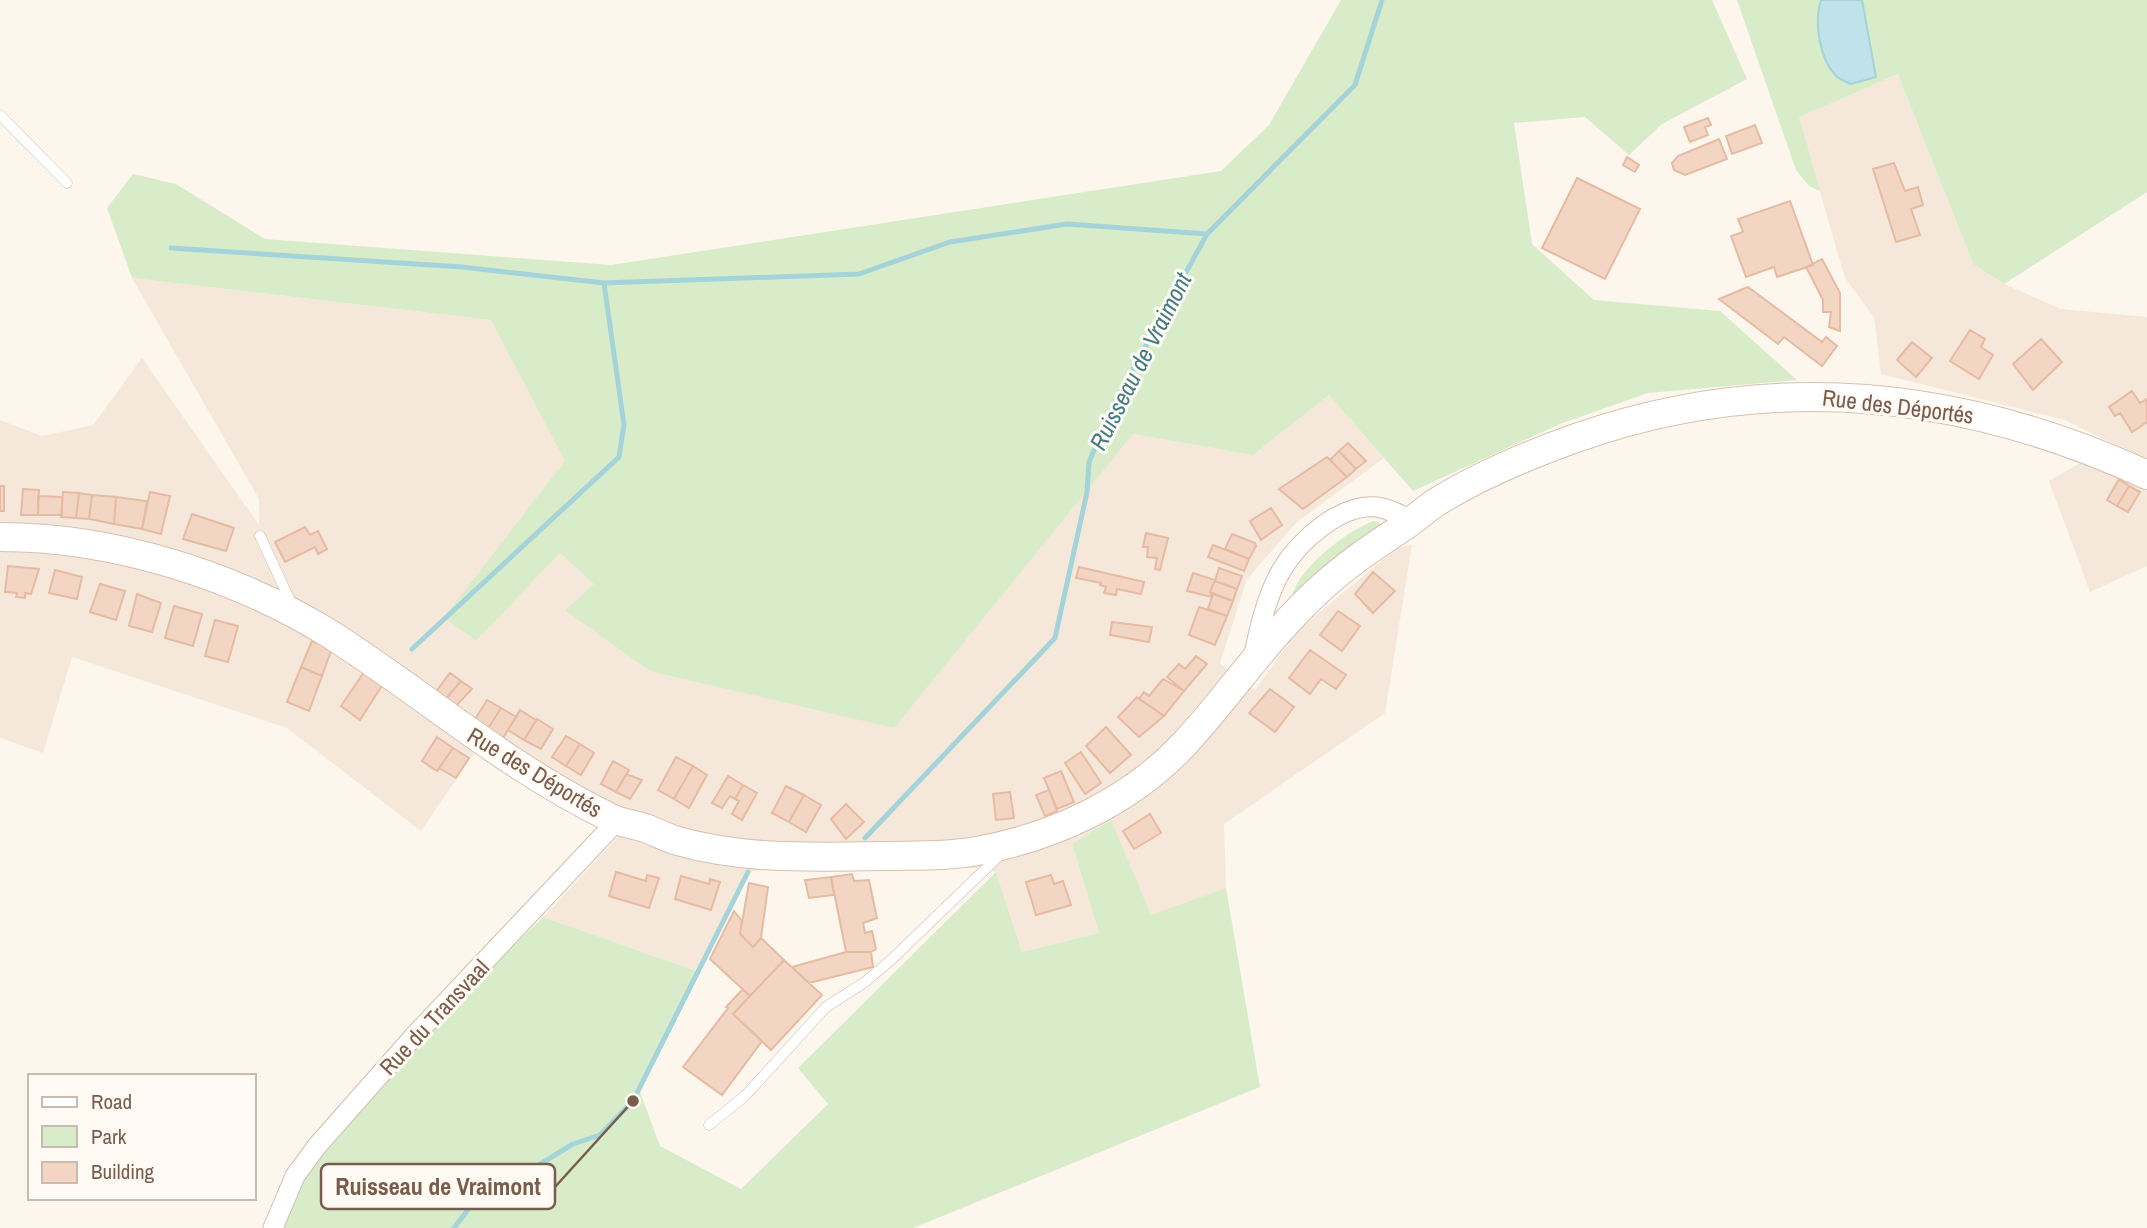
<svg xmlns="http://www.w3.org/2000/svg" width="2147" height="1228" font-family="'Archivo Narrow',sans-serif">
<rect width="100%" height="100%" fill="#fdf6ec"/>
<path fill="#f5e8da" d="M1898 74 1973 264 2004 284 2061 309 2147 317V460L2065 420 1881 374 1874 317 1845 278 1798 117Z
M132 278 491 320 566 461 445 616 476 641 560 553 595 584 565 610 893 728 1133 434 1253 455 1329 395 1384 458 1297 522 1247 579 1220 663 1255 690 1298 630 1398 547 1412 545 1385 713 1224 824 1226 888 1151 916 1111 821 1072 844 1099 933 1022 952 996 872 984 868 799 866 747 872 696 971 543 917 637 817 597 802 495 739 472 756 421 831 287 728 72 657 43 753 0 738V420L42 436 93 425 142 358 259 525V499Z
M2082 462 2147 491V566L2090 592 2049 481Z"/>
<path fill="#d8ecc9" d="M1341 0H1712L1747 79 1662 124 1629 155 1585 117 1514 123 1532 244 1594 300 1720 311 1797 380 1648 393 1560 424 1413 491 1329 395 1253 455 1133 434 894 728 650 671 565 610 594 584 560 553 476 641 444 617 565 461 491 320 132 278 107 208 133 174 176 184 265 239 611 265 1221 171 1269 125Z
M1737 0H2147V192L2004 284 1973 264 1898 74 1799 117 1820 191 1809 186 1796 170Z
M1374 521 1380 523 1379 527 1292 597C1297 569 1349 529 1374 521Z
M1111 820 1151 915 1226 888 1260 1087 913 1228H283L305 1176 461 997 543 917 696 971 639 1089 660 1146 741 1189 828 1104 798 1068 996 872 1022 952 1099 933 1072 844Z"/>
<path fill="#bfe3e8" stroke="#a5d3da" stroke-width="2" d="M1821 0H1862L1876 77 1851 84C1847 82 1839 79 1836 76 1819 58 1814 22 1821 0Z"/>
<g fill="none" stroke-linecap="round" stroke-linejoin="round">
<path stroke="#a5d3da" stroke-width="5" d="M171 248 462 267 604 283 859 274 950 242 1067 224 1207 234
M412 649 619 457 624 425 604 283
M865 838 1055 638 1087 492 1089 462 1114 404 1207 234 1355 85 1382 0
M454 1228 470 1207 573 1144 600 1135 633 1101 748 872"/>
</g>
<path fill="#f3d5c3" stroke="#e6bba3" stroke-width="2" d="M1708 118 1711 125 1705 127 1708 135 1690 142 1684 127Z
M1755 125 1762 143 1732 154 1726 136Z
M1719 139 1727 159 1685 175 1674 170 1672 163 1678 156Z
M1627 157 1639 165 1635 172 1623 165Z
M1894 163 1905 191 1918 187 1923 205 1911 209 1920 235 1896 242 1873 169Z
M1577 178 1640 209 1605 279 1542 248Z
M1790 201 1813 265 1777 277 1774 267 1746 277 1731 236 1743 232 1738 219Z
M1822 259 1840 293V331L1829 327 1831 312H1823V300L1806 267Z
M1748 287 1822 342 1826 337 1837 346 1822 366 1784 337 1778 344 1719 299Z
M1970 330 1985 339 1981 347 1993 355 1979 379 1950 361Z
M2041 339 2062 362 2033 390 2013 364Z
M1912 342 1932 358 1916 377 1897 360Z
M2132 391 2140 403 2147 399V422L2132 432 2120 413 2115 416 2109 407Z
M1348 443 1366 461 1356 469 1339 451Z
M1339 451 1356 469 1347 477 1330 460Z
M1327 457 1347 477 1303 509 1279 489Z
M2119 479 2129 486 2117 506 2107 500Z
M0 486H4V511H0Z
M2129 486 2140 492 2128 512 2117 506Z
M23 489 39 490 38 515H21Z
M63 492 79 493 76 518 61 517Z
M150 492 170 496 161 534 142 529Z
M79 493 92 495 89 519 76 518Z
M92 495 116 497 114 524 89 519Z
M38 496 62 497V515H38Z
M116 497 147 501 142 529 114 524Z
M1271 508 1282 525 1261 540 1250 521Z
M192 514 234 528 226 551 183 539Z
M305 527 310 535 318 531 327 549 318 554 315 547 285 562 275 542Z
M1146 533 1168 538 1160 570 1155 569 1157 558 1147 557 1148 547H1143Z
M1232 534 1255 543 1256 546 1249 559 1225 549Z
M1213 545 1249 559 1244 571 1208 557Z
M8 566 39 569 31 594 25 593V598L16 597 17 593 5 592Z
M1079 567 1144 582 1141 594 1117 589 1116 595 1104 593 1106 587 1100 585 1101 583 1076 578Z
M1219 568 1242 576 1237 589 1215 581Z
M55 570 82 577 77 599 49 593Z
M1373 572 1395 591 1373 613 1355 594Z
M1193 573 1215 580 1210 592 1212 597 1187 591Z
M1215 581 1237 589 1233 601 1210 592Z
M100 584 125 591 116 620 90 612Z
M137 594 161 603 152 632 129 626Z
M1213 594 1233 601 1227 616 1208 609Z
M174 606 202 614 193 646 165 638Z
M1199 607 1227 616 1215 645 1189 635Z
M1338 611 1360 626 1342 651 1320 635Z
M215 620 238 626 228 662 205 656Z
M1112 622 1152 627 1149 642 1110 635Z
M312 641 332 648 322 676 301 667Z
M1310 650 1346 675 1336 689 1321 679 1310 694 1289 678Z
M1196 656 1207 664 1184 691 1167 677 1179 664 1185 669Z
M301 667 322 676 309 711 287 702Z
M364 672 383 684 360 720 341 706Z
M450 673 461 681 445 700 435 693Z
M1163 679 1184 691 1164 716 1139 699 1144 692 1149 696Z
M461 681 472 689 455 707 445 700Z
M1270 689 1294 707 1275 732 1249 713Z
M1137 697 1164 716 1139 737 1118 717Z
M487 700 501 708 487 730 474 721Z
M501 708 516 717 503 738 487 730Z
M520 710 536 720 524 740 508 730Z
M537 719 553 729 541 749 524 740Z
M1106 727 1131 755 1110 773 1086 746Z
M566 736 580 744 566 766 552 757Z
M437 737 453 748 437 771 422 761Z
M580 744 594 753 581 775 566 766Z
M453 748 469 758 456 778 439 768Z
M1081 752 1101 783 1085 794 1065 763Z
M676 757 693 766 674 799 658 790Z
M613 761 629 770 616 792 601 784Z
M693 766 707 775 689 808 674 799Z
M1061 771 1074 802 1057 809 1044 778Z
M626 774 642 780 630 799 616 792Z
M728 776 743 785 735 799 730 796 722 808 712 803Z
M743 785 757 793 742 820 732 814 739 801 735 799Z
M786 786 804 795 789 822 772 813Z
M1049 790 1057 811 1045 816 1036 795Z
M1010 792 1014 818 996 820 993 794Z
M804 795 821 805 806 832 789 822Z
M846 804 864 822 846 839 831 819Z
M1150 814 1161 833 1134 849 1123 831Z
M616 872 646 881 647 875 659 878 649 908 609 896Z
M852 874 854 881 869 880 877 918 863 923 865 933 872 931 876 949 871 952H846L831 877Z
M1051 875 1054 884 1063 881 1071 905 1036 915 1026 882Z
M681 876 709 884 710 879 720 882 711 910 675 899Z
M831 877 834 895 809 898 805 880Z
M749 883 768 887 761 938 753 947 740 934Z
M734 911 742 921 740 934 753 947 761 938 784 960 750 996 710 959Z
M846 952H871L873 967 809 983 792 967Z
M784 960 822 995 771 1050 733 1014Z
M743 989 750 996 733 1014 762 1041 722 1095 683 1067 728 1008 726 1007Z"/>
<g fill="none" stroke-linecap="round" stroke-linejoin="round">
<g stroke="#d1beb0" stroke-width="11">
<path id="lane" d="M0 115 67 183
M260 536 294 609
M709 1125 745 1096 826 1007 865 982 891 960 1001 854"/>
</g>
<g stroke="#d1beb0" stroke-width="21">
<path id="street" d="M1253 659C1259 629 1266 598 1281 571 1298 542 1340 503 1377 507 1390 509 1401 515 1412 521
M273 1228 295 1176 317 1146 415 1035 617 821"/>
</g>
<g stroke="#d6c0b0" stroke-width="30">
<path id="secondary" d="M0 537C113 537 234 575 330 634 424 694 509 769 611 818 621 823 633 824 645 828 656 832 667 838 678 841 744 860 814 857 881 856 913 855 945 857 977 851 1054 837 1132 801 1186 742 1232 692 1269 635 1320 589 1347 564 1376 545 1406 525 1416 518 1425 510 1435 503 1478 476 1528 455 1576 438 1770 370 1962 390 2147 475"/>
</g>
<use href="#lane" stroke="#fff" stroke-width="10"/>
<use href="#street" stroke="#fff" stroke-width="19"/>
<use href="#secondary" stroke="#fff" stroke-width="28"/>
</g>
<g text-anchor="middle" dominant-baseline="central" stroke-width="6" stroke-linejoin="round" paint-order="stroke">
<g font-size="23" fill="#7a5c4d" stroke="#fffaf3">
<text transform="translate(1898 406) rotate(7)">Rue des Déportés</text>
<text transform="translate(535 772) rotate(31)">Rue des Déportés</text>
<text transform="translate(434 1017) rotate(-47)">Rue du Transvaal</text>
</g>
<g font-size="24" font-style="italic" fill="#437c86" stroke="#fffaf3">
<text transform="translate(1140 361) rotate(-63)">Ruisseau de Vraimont</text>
</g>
</g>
<path fill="none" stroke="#7a5c4d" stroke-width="2.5" d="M633 1101L555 1187"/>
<circle fill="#7a5c4d" stroke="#fffaf3" stroke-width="2.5" cx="633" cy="1101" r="7"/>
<rect fill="#fffaf3" stroke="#7a5c4d" stroke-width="2.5" x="321" y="1164" width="234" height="45" rx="7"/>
<g font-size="24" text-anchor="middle" font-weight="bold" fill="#7a5c4d">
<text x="438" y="1195">Ruisseau de Vraimont</text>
</g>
<rect x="28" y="1074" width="228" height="126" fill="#fffaf3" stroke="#cabbb1" stroke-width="2"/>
<rect x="42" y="1097" width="35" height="10" fill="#ffffff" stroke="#cabbb1" stroke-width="2"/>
<text x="91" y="1109" font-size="21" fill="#7a5c4d">Road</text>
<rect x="42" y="1126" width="35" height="21" fill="#d8ecc9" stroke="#cabbb1" stroke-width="2"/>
<text x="91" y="1144" font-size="21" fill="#7a5c4d">Park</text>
<rect x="42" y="1162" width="35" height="21" fill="#f3d5c3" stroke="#cabbb1" stroke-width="2"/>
<text x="91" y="1179" font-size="21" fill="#7a5c4d">Building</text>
</svg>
